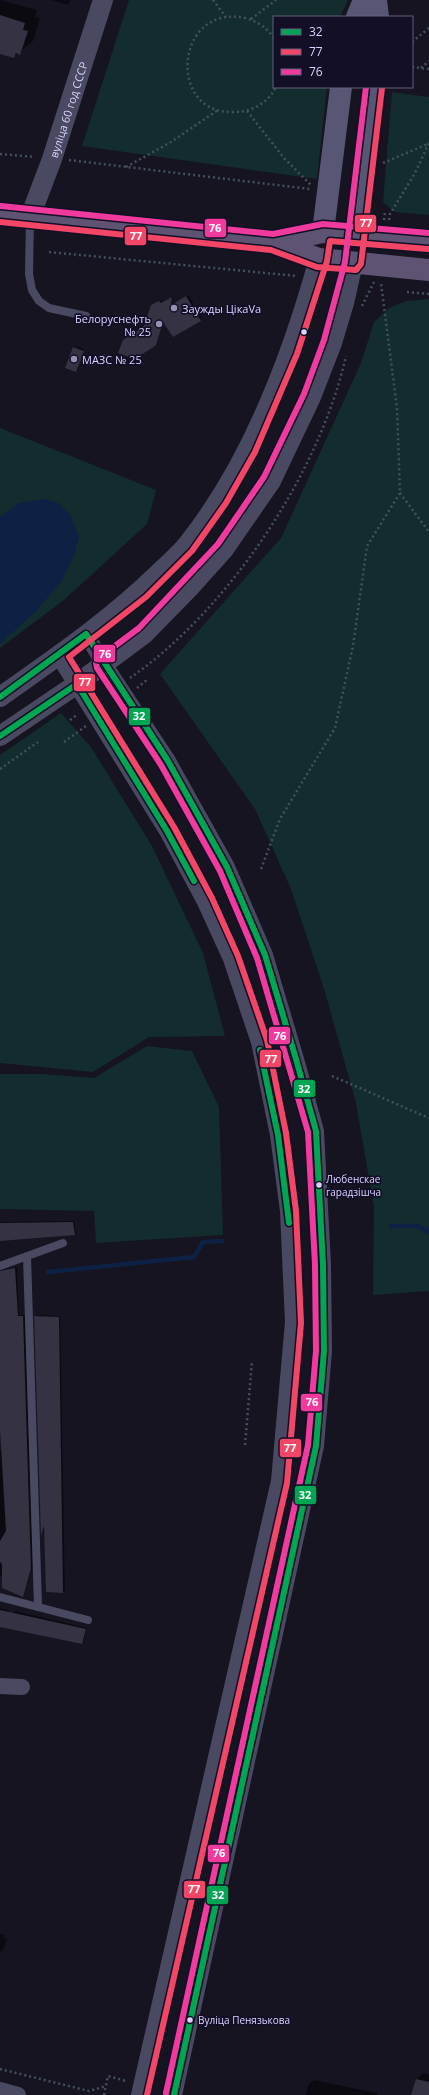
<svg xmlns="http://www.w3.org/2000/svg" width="429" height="2095" font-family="'Open Sans',sans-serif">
<rect width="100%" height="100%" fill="#161421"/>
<path fill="#132c2d" d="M129 0H348L340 17H274V87H327L317 179 82 146Z
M392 92 429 97V215L395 212 383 202Z
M429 299V1291L373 1295 374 1207 356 1103 325 992 291 889 255 809 160 674 281 538 361 363 374 322 389 308 406 301Z
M0 428 156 490 147 524 64 600 0 648Z
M61 713 91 747 152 846 203 953 225 1036 149 1037 93 1072 0 1063V755Z
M147 1046 192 1051 219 1107 223 1235 96 1243 94 1211 0 1209V1074H41L94 1078Z"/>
<path fill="#0d2144" d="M43 499 58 503 71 516 79 537 74 556 62 581 35 612 0 644V517L19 503Z"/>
<path fill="#0007" d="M0 0 37 10 35 17 40 18 33 41 13 57 0 53Z
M51 0H71L68 5Z
M188 295 202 318 164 321 155 344 145 326 154 304 161 300 163 303 173 296 172 305Z
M75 346 84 349 77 369 74 347Z
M74 1221 76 1233 75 1234 0 1240V1222Z
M17 1267 19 1315H25L33 1567 23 1596 3 1576H0V1450H2L0 1414V1271Z
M37 1315 60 1316 65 1591 63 1592 47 1591 45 1526 42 1533 35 1317Z
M0 1608 9 1610 5 1625 0 1626Z
M15 1611 87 1628 83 1642 82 1643 13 1613Z
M0 1934 5 1935 4 1938 7 1939 4 1948 0 1952Z
M423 2073 429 2075V2095H412L417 2079Z
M314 2080 377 2093V2095H306L308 2085Z"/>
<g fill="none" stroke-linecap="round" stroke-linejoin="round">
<path stroke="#0d2144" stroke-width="4.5" d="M391 1226H418L429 1232
M48 1272 194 1257 203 1242 222 1241"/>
</g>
<path fill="#343243" d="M0 15 25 23 23 30 28 31 20 55 16 53 14 58 0 54Z
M186 296 201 321 173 337 163 322 156 345 149 350 134 359 118 353 123 340 144 326 151 305 159 301 161 303 172 297 171 305Z
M73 347 84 351 76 372 65 368Z
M73 1222 75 1235 0 1241V1223Z
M15 1268 18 1316H23L31 1569 23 1597 2 1588V1564L0 1562V1541L6 1531 0 1429V1271Z
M34 1316 59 1317 63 1593 46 1592 44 1526 41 1536Z
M0 1610 86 1629 82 1644 0 1627Z
M416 2079 429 2082V2095H411Z"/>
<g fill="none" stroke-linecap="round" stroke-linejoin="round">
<path stroke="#44505f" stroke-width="2.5" stroke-dasharray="2 3" stroke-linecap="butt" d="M213 0 226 17
M251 19 276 0
M274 38C267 28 257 21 245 18 175 3 166 115 234 112 252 112 268 103 276 87
M412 42 429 28
M412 67 429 69
M421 68 429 61
M247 111 284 158 312 186
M0 154 35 157
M69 160 310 189
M383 163 428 144
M126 167 171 142 218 110
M384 220 385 212
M389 220 390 214 415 173 429 143
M49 252 297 276
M407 292 429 294
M362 306 374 282
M400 493 429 532
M130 678C229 609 319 474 346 356
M137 688 148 679
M70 720 78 714
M64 742 86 726
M0 769 38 742
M261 869 280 819 335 728 353 646 367 546 400 493 397 408 381 283
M332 1076 429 1118
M245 1445 252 1361
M0 2069 89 2091 106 2086
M104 2095 108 2076 126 2081"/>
<path stroke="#4a4962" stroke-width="8" d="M30 218 29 274 32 290 39 301 49 308 86 316
M27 1256 38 1607
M0 1266 63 1243
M0 1597 88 1620"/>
<path stroke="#4a4962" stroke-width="16" d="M86 634 104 664 168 761 227 867 265 955 296 1059 316 1131 323 1265 324 1351 316 1446 174 2095
M58 655 167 831 205 902 231 959 259 1042 278 1135 288 1211 293 1322 279 1481 139 2095
M0 1686 22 1687
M0 2090 18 2095"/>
<g stroke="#4a4962" stroke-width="20">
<path id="s1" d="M30 217 52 159 103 0"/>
<path d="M0 697C55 658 111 620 159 573 168 564 179 555 187 545 251 465 292 357 319 259"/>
<path d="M0 736 77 684 144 634 189 588 224 549 271 481 311 397 332 343 344 303 353 263"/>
</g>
<path stroke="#575674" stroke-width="22" d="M376 0 378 17
M357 17 364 0
M323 232 341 87
M356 234 374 87"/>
<path stroke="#5e5373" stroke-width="22" d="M0 214 273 242 319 259 429 270
M273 242 323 232 429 241"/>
<g stroke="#130f26" stroke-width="9">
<path id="bus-1" d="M0 697 86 634 168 761 227 867 265 955 296 1059 316 1131 323 1265 324 1351 316 1446 174 2095
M0 736 77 684 167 831 194 881
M260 1050 278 1135 289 1223"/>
</g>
<g stroke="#130f26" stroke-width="9">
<path id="bus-2" d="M0 222 271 250 317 267 356 270 361 264 382 88
M147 2095 287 1483 301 1323 296 1211 286 1133 267 1040 238 956 212 898 174 827 69 657 146 597 192 551 226 503 255 452 297 354 327 261 330 241 428 249"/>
</g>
<g stroke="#130f26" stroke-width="9">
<path id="bus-3" d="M1 206 273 234 323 224 429 233
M166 2093 308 1445 316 1351 315 1265 308 1132 257 958 220 871 161 765 97 668 96 663 99 658 139 628 218 544 264 477 304 394 324 340 345 262 366 87"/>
</g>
<use href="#bus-1" stroke="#00a651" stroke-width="6"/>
<use href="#bus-2" stroke="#f34667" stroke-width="6"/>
<use href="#bus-3" stroke="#f13a9d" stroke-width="6"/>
</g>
<g fill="#9591b1" stroke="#130f26" stroke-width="1.5">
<circle cx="174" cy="308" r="4"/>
<circle cx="159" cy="324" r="4"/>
<circle cx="74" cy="359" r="4"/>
</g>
<g fill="#d9d4ff" stroke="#130f26" stroke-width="1.5">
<circle cx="304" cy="332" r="3.5"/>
<circle cx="319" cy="1185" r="3.5"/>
<circle cx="190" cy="2020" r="3.5"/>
</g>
<g text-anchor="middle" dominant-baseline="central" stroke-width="3.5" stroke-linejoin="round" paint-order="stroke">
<g font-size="10" fill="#d9d4ff" stroke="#130f26" text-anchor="start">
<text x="326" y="1179">Любенскае<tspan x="326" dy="13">гарадзішча</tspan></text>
<text x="198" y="2020">Вуліца Пенязькова</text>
</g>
<g font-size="11" fill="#d9d4ff" stroke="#130f26">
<text stroke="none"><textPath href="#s1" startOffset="114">вуліца 60 год СССР</textPath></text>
</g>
<g font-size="11" fill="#d9d4ff" stroke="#130f26" text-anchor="start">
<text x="182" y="308">Заужды ЦікаVа</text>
<text x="151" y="318" text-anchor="end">Белоруснефть<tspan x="151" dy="13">№ 25</tspan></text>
<text x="82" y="359">МАЗС № 25</text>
</g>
</g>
<g stroke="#130f26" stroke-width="1.5">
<rect x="354" y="214" width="23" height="19" rx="4" fill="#f34667"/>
<rect x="204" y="218" width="23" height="20" rx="4" fill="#f13a9d"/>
<rect x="124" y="226" width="23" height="20" rx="4" fill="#f34667"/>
<rect x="93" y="644" width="23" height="19" rx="4" fill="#f13a9d"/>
<rect x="73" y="673" width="23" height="19" rx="4" fill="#f34667"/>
<rect x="128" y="707" width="23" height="19" rx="4" fill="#00a651"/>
<rect x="268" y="1026" width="23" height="19" rx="4" fill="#f13a9d"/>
<rect x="259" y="1049" width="23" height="19" rx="4" fill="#f34667"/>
<rect x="293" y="1079" width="23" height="19" rx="4" fill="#00a651"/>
<rect x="300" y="1393" width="23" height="19" rx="4" fill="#f13a9d"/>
<rect x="279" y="1438" width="23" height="20" rx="4" fill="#f34667"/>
<rect x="294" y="1485" width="23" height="20" rx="4" fill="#00a651"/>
<rect x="207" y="1844" width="23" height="19" rx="4" fill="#f13a9d"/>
<rect x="183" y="1880" width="23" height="19" rx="4" fill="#f34667"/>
<rect x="206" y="1885" width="23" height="20" rx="4" fill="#00a651"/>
</g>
<g font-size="11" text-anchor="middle" font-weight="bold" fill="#fff">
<text x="366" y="227">77</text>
<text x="215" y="232">76</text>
<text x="136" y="240">77</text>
<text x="105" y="658">76</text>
<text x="85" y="686">77</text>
<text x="139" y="720">32</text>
<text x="280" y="1040">76</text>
<text x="271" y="1063">77</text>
<text x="304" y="1093">32</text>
<text x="312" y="1406">76</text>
<text x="290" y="1452">77</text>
<text x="305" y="1499">32</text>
<text x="219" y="1857">76</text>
<text x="194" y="1893">77</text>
<text x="218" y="1899">32</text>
</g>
<rect x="273" y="16" width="140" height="72" fill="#130f26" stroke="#625e7d"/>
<rect x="281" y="29" width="20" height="6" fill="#00a651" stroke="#625e7d"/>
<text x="309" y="36" font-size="12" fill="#d9d4ff">32</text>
<rect x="281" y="49" width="20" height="6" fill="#f34667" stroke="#625e7d"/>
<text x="309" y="56" font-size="12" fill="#d9d4ff">77</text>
<rect x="281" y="69" width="20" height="6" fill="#f13a9d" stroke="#625e7d"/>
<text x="309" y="76" font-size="12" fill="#d9d4ff">76</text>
</svg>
